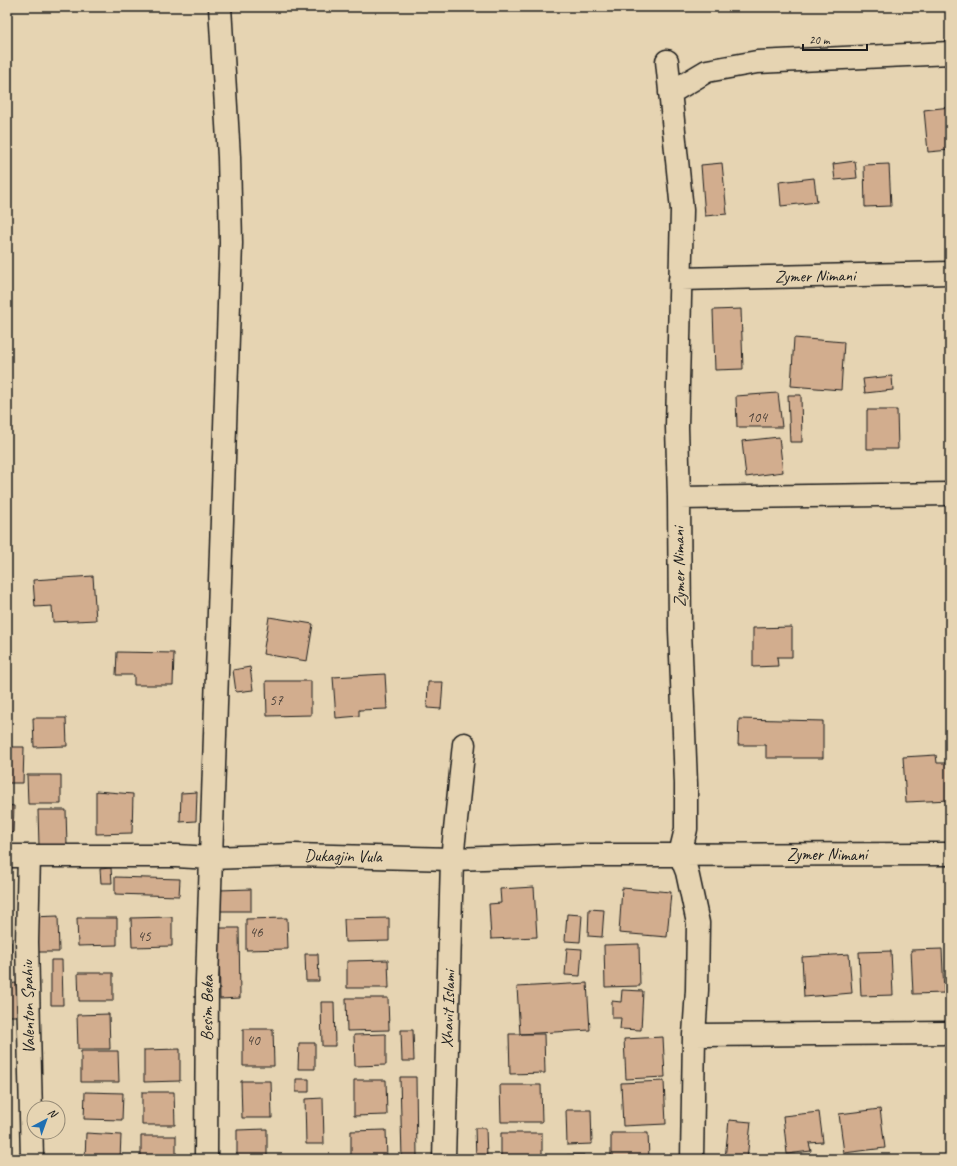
<svg xmlns="http://www.w3.org/2000/svg" width="957" height="1166" font-family="Caveat,sans-serif">
<rect width="100%" height="100%" fill="#e6d4b2"/>
<filter id="ink" filterUnits="userSpaceOnUse"><feTurbulence type="fractalNoise" baseFrequency=".025" numOctaves="2"/><feDisplacementMap in="SourceGraphic" scale="8" xChannelSelector="R" yChannelSelector="G"/><feConvolveMatrix kernelMatrix="1 2 1 2 8 2 1 2 1" color-interpolation-filters="sRGB"/></filter>
<g filter="url(#ink)">
<path fill="#d2ad8e" stroke="#1c1c1c" d="M950 107V150L928 152 924 110Z
M855 161 857 178 835 180 833 164Z
M722 163 727 214 705 216 701 165Z
M889 164 891 206 865 207 864 165Z
M814 178 817 202 781 206 779 182Z
M741 309 743 369 715 370 713 310Z
M794 338 844 342 841 390 791 386Z
M892 376 893 390 865 393 863 379Z
M778 393 782 427H737L736 396Z
M788 395H801L802 442H790Z
M867 410H897L898 449H867Z
M779 437 783 472 746 477 742 441Z
M93 576 96 620 53 622 52 606 35 607 33 580Z
M269 617 313 624 307 661 263 654Z
M792 627V657H777L778 666 753 667V628Z
M117 652 174 653 173 685H134V675H116Z
M250 667 253 690 236 692 233 670Z
M385 674 387 709 359 710V716L336 718 333 677Z
M266 681H311V715L267 716Z
M428 682H443L441 709 427 708Z
M33 718H66L67 746 34 747Z
M739 719 823 721V758H766V745H738Z
M7 747H24L23 783H7Z
M936 755 937 763H950V800L906 802 903 757Z
M27 775H61V804H28Z
M96 791 133 794 132 833 96 834Z
M197 792 196 821 180 822 181 793Z
M7 805 14 806 13 833 7 832Z
M38 810H66L67 846H39Z
M111 868 112 883H101L100 869Z
M115 877 180 879 179 896 115 894Z
M534 887 537 937 491 939 489 904 501 903 500 889Z
M622 888 671 892 667 937 619 933Z
M251 889V911H219V890Z
M589 909 604 910 602 937 588 936Z
M567 914 582 915 580 942 565 941Z
M58 916 59 952H32L31 917Z
M172 917V946L132 947 131 918Z
M77 918H117V945L78 946Z
M287 918 288 949 246 950V919Z
M389 918V941L345 942 344 919Z
M219 928H239L240 998 220 999Z
M7 942H11V972H7Z
M639 944 640 986 605 987 604 945Z
M567 948 582 949 580 976 565 975Z
M942 949 944 993 913 994 911 950Z
M891 951 893 995 861 996 859 952Z
M305 954H318L319 981H306Z
M849 954 852 993 804 997 802 957Z
M51 960H62L63 1005H51Z
M388 960 389 988H347V961Z
M78 973H113V1001H79Z
M16 983 18 1016H7V984Z
M587 983 590 1030 520 1034 517 987Z
M622 990 643 991 641 1030 620 1029 621 1018H612V1001L621 1002Z
M346 998H388L389 1030 347 1031Z
M321 1002H334L335 1046H322Z
M109 1014 110 1049H78L77 1015Z
M243 1029H273L274 1066H243Z
M401 1030H413L414 1061H402Z
M386 1034V1065L355 1066 354 1035Z
M509 1034H544L545 1073 510 1074Z
M663 1037 665 1077 626 1079 624 1039Z
M299 1043H315V1069H298Z
M180 1049V1081L144 1082V1050Z
M81 1051H118L119 1082H81Z
M400 1077H416L417 1159H402Z
M296 1079H309V1092H296Z
M354 1080H386L387 1115 354 1116Z
M241 1081H271L272 1118H242Z
M664 1081 666 1124 623 1126 621 1083Z
M500 1085H541L542 1122H501Z
M85 1092 123 1093 122 1120 84 1119Z
M142 1092H174L175 1125H142Z
M323 1098 324 1144H306L305 1099Z
M880 1109 885 1148 844 1153 839 1114Z
M566 1110H591L592 1144 567 1145Z
M819 1112 823 1142 809 1143 811 1151 787 1154 783 1116Z
M729 1120 751 1122 747 1159H725Z
M475 1128H486L487 1159H476Z
M267 1129V1159H237V1130Z
M386 1130 387 1159H351V1131Z
M86 1133 121 1135 120 1159H85Z
M501 1133H542V1159H501Z
M611 1133H648L649 1159H611Z
M141 1136H176V1158H141Z
M567 1155H584V1159H567Z"/>
<g fill="none" stroke-linecap="round" stroke-linejoin="round">
<g stroke="#1c1c1c" stroke-width="25">
<path id="minor" d="M667 61 682 210 677 427 679 498 680 630 686 784V829L680 854 687 872 698 923 697 990 694 1035 692 1159
M670 93 707 71 757 62 950 53
M680 279 950 273
M679 498 950 494
M7 856H176L211 858 294 855 452 859 583 855 950 854
M29 856 27 942 32 1159
M694 1035 950 1033
M206 1159 207 981 231 243 229 157 220 7
M444 1159 452 859 464 744"/>
</g>
<use href="#minor" stroke="#e6d4b2" stroke-width="22"/>
</g>
</g>
<g text-anchor="middle" dominant-baseline="central" stroke-width="3" stroke-linejoin="round" paint-order="stroke">
<g font-size="15" fill="#4a4038">
<text x="757" y="417">104</text>
<text x="276" y="700">57</text>
<text x="256" y="932">46</text>
<text x="144" y="936">45</text>
<text x="253" y="1040">40</text>
</g>
<g font-size="17" fill="#1c1c1c" stroke="#e6d4b2">
<text transform="translate(815 276) rotate(-1)">Zymer Nimani</text>
<text transform="translate(679 567) rotate(-91)">Zymer Nimani</text>
<text x="827" y="854">Zymer Nimani</text>
<text transform="translate(343 856) rotate(1)">Dukagjin Vula</text>
<text transform="translate(28 1007) rotate(-91)">Valenton Spahiu</text>
<text transform="translate(207 1008) rotate(-89)">Besim Beka</text>
<text transform="translate(448 1009) rotate(-88)">Xhavit Islami</text>
</g>
</g>
<rect width="957" height="1166" fill="none" stroke="#e6d4b2" stroke-width="24"/>
<rect x="12" y="12" width="933" height="1142" fill="none" stroke="#1c1c1c" stroke-width="1.5" filter="url(#ink)"/>
<g transform="translate(46 1120) rotate(41)"><circle r="19" fill="#e6d4b2" stroke="#958a76"/>
<path d="M0-3L7 15L0 10L-7 15Z" fill="#1f6fb2"/>
<text y="-6" font-size="11" font-weight="bold" text-anchor="middle" fill="#1c1c1c">N</text>
</g>
<path d="M803 44v6h64v-6" fill="none" stroke="#1c1c1c" stroke-width="2"/>
<text x="809" y="44" font-size="12" fill="#1c1c1c" stroke="#e6d4b2" stroke-width="3" paint-order="stroke">20 m</text>
</svg>
